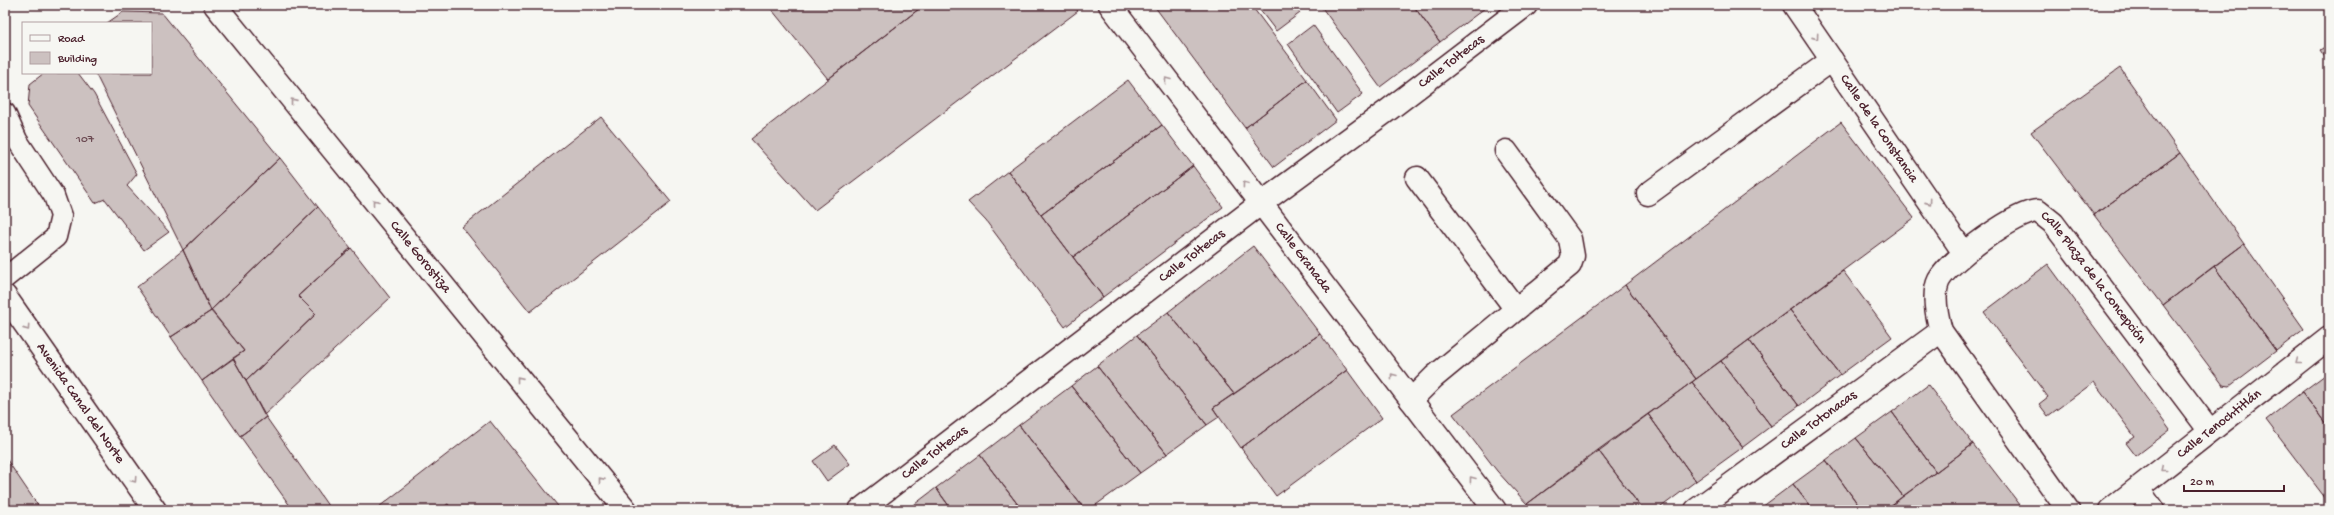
<svg xmlns="http://www.w3.org/2000/svg" width="2334" height="515" font-family="'Gochi Hand',sans-serif">
<rect width="100%" height="100%" fill="#f6f6f2"/>
<filter id="ink" filterUnits="userSpaceOnUse"><feTurbulence type="fractalNoise" baseFrequency=".025" numOctaves="2"/><feDisplacementMap in="SourceGraphic" scale="8" xChannelSelector="R" yChannelSelector="G"/><feConvolveMatrix kernelMatrix="1 2 1 2 8 2 1 2 1" color-interpolation-filters="sRGB"/></filter>
<g filter="url(#ink)">
<path fill="#ccc1c0" stroke="#4a1f2b" d="M768 5H924L828 79Z
M924 5H1073L1078 11 815 210 751 139Z
M1158 5H1251L1307 80 1245 128 1155 7Z
M1256 5H1293L1300 13 1276 31Z
M1320 5H1413L1440 42 1380 87Z
M1413 5H1489L1440 42Z
M123 12 162 13 280 158 183 250 95 73H151V23H107Z
M1313 25 1363 94 1337 113 1288 44Z
M2329 44V63L2320 50Z
M2120 68 2180 153 2094 215 2031 132Z
M44 73H78L94 94 137 174 127 186 169 232 144 250 105 199 95 203 28 106 30 84Z
M1128 80 1162 125 1041 215 1008 171Z
M1307 80 1336 120 1274 167 1245 128Z
M601 117 671 202 530 312 462 227Z
M1841 122 1914 218 1696 379 1625 285Z
M1162 125 1193 166 1073 257 1041 215Z
M2180 153 2244 244 2163 305 2094 215Z
M280 158 318 207 211 310 183 250Z
M1193 166 1223 207 1103 297 1073 257Z
M1008 171 1103 297 1065 327 986 221 968 202Z
M318 207 351 248 298 296 316 314 246 381 233 358 244 351 211 310Z
M2244 244 2304 329 2276 351 2214 266Z
M1253 246 1320 334 1234 394 1168 312Z
M351 248 390 298 264 415 246 381 316 314 298 296Z
M183 250 211 311 171 337 137 287Z
M2048 264 2170 430 2136 456 2126 443 2135 437 2094 382 2048 416 2039 404 2048 397 1984 312Z
M2214 266 2276 351 2230 386 2223 385 2163 305Z
M1843 271 1892 337 1840 375 1790 310Z
M1625 285 1696 379 1527 504 1497 471 1453 414Z
M1790 310 1840 375 1799 406 1749 340Z
M211 311 244 351 202 381 171 337Z
M1168 312 1234 394 1213 408 1219 417 1207 425 1137 335Z
M1320 334 1347 370 1241 448 1213 408Z
M1137 335 1207 425 1167 454 1097 366Z
M1749 340 1799 406 1771 426 1721 361Z
M233 358 266 417 240 436 202 381Z
M1721 361 1771 426 1743 447 1692 382Z
M1097 366 1167 454 1140 473 1071 386Z
M1347 370 1382 418 1276 496 1241 448Z
M2329 372V428L2302 392Z
M1692 382 1743 447 1696 481 1648 414Z
M1928 385 1973 444 1936 472 1892 412Z
M1071 386 1140 473 1089 510H1085L1019 425Z
M2302 392 2329 428V503L2266 420Z
M1892 412 1936 472 1903 496 1856 438Z
M1648 414 1696 481 1657 510H1643L1598 450Z
M266 417 331 510H293L240 436Z
M490 421 561 510H454L448 504 440 510H375Z
M1019 425 1085 510H1022L980 455Z
M1856 438 1903 496 1885 510H1862L1826 460Z
M1973 444 2024 510H1898L1893 504Z
M835 445 850 464 827 481 813 461Z
M1598 450 1643 510H1531L1527 504Z
M980 455 1022 510H952L936 488Z
M5 457 41 510H5Z
M1826 460 1862 510H1813L1793 484Z
M1793 484 1813 510H1758Z
M936 488 952 510H907Z
M448 504 454 510H440Z
M1893 504 1898 510H1885Z"/>
<g fill="none" stroke-linecap="round" stroke-linejoin="round">
<g stroke="#4a1f2b" stroke-width="23">
<path id="lane" d="M5 113 17 140 54 196 61 216 56 237 5 278"/>
</g>
<g stroke="#4a1f2b" stroke-width="25">
<g id="street">
<path id="s1" d="M215 5 626 510"/>
<path id="s2" d="M1110 5 1495 510"/>
<path id="s3" d="M1794 5 1964 253"/>
<path d="M1417 178 1515 308"/>
<path d="M1648 194 1832 60"/>
<path d="M1411 400 1434 377 1570 265 1573 256 1570 239 1506 151"/>
<path d="M2138 489 2153 510"/>
<path id="s4" d="M860 510 1260 204 1387 111 1526 5"/>
<path id="s5" d="M1696 510 1941 331"/>
<path id="s6" d="M2068 510 1941 331C1937 316 1932 294 1939 280 1950 260 2017 211 2038 211L2053 223 2210 431"/>
<path id="s7" d="M2110 510 2329 338"/>
</g>
</g>
<g stroke="#4a1f2b" stroke-width="25">
<g id="secondary">
<path id="s8" d="M5 296 155 510"/>
</g>
</g>
<use href="#lane" stroke="#f6f6f2" stroke-width="20"/>
<use href="#street" stroke="#f6f6f2" stroke-width="22"/>
<use href="#secondary" stroke="#f6f6f2" stroke-width="22"/>
</g>
<defs><path id="oneway-chevron" d="M-2-3.5L2.5 0L-2 3.5" fill="none" stroke-width="1.6" stroke-linecap="round" stroke-linejoin="round"/></defs>
<g stroke="#a99598">
<use href="#oneway-chevron" transform="translate(1816 37) rotate(55)"/>
<use href="#oneway-chevron" transform="translate(1167 80) rotate(-127)"/>
<use href="#oneway-chevron" transform="translate(293 101) rotate(-129)"/>
<use href="#oneway-chevron" transform="translate(1245 184) rotate(-127)"/>
<use href="#oneway-chevron" transform="translate(375 202) rotate(-129)"/>
<use href="#oneway-chevron" transform="translate(1929 202) rotate(55)"/>
<use href="#oneway-chevron" transform="translate(27 328) rotate(55)"/>
<use href="#oneway-chevron" transform="translate(2298 362) rotate(142)"/>
<use href="#oneway-chevron" transform="translate(1393 376) rotate(-128)"/>
<use href="#oneway-chevron" transform="translate(519 379) rotate(-129)"/>
<use href="#oneway-chevron" transform="translate(2163 469) rotate(141)"/>
<use href="#oneway-chevron" transform="translate(1472 479) rotate(-127)"/>
<use href="#oneway-chevron" transform="translate(134 480) rotate(55)"/>
<use href="#oneway-chevron" transform="translate(601 480) rotate(-129)"/>
</g>
</g>
<g text-anchor="middle" dominant-baseline="central" stroke-width="3" stroke-linejoin="round" paint-order="stroke">
<g font-size="12" fill="#6a4850">
<text x="85" y="140">107</text>
</g>
<g font-size="14" fill="#4a1f2b" stroke="#f6f6f2">
<text stroke="none"><textPath href="#s4" startOffset="742">Calle Toltecas</textPath></text>
<text stroke="none"><textPath href="#s3" startOffset="150">Calle de la Constancia</textPath></text>
<text stroke="none"><textPath href="#s4" startOffset="418">Calle Toltecas</textPath></text>
<text stroke="none"><textPath href="#s1" startOffset="325">Calle Gorostiza</textPath></text>
<text stroke="none"><textPath href="#s2" startOffset="318">Calle Granada</textPath></text>
<text stroke="none"><textPath href="#s6" startOffset="481">Calle Plaza de la Concepción</textPath></text>
<text stroke="none"><textPath href="#s8" startOffset="131">Avenida Canal del Norte</textPath></text>
<text stroke="none"><textPath href="#s5" startOffset="152">Calle Totonacas</textPath></text>
<text stroke="none"><textPath href="#s7" startOffset="139">Calle Tenochtitlán</textPath></text>
<text stroke="none"><textPath href="#s4" startOffset="94">Calle Toltecas</textPath></text>
</g>
</g>
<rect width="2334" height="515" fill="none" stroke="#f6f6f2" stroke-width="20"/>
<rect x="10" y="10" width="2314" height="495" fill="none" stroke="#4a1f2b" stroke-width="1.5" filter="url(#ink)"/>
<rect x="22" y="22" width="130" height="52" fill="#f6f6f2" stroke="#b1a0a2"/>
<rect x="30" y="35" width="20" height="6" fill="#f6f6f2" stroke="#b1a0a2"/>
<text x="58" y="42" font-size="12" fill="#4a1f2b">Road</text>
<rect x="30" y="52" width="20" height="12" fill="#ccc1c0" stroke="#b1a0a2"/>
<text x="58" y="62" font-size="12" fill="#4a1f2b">Building</text>
<path d="M2184 485v6h100v-6" fill="none" stroke="#4a1f2b" stroke-width="2"/>
<text x="2190" y="485" font-size="12" fill="#4a1f2b" stroke="#f6f6f2" stroke-width="3" paint-order="stroke">20 m</text>
</svg>
